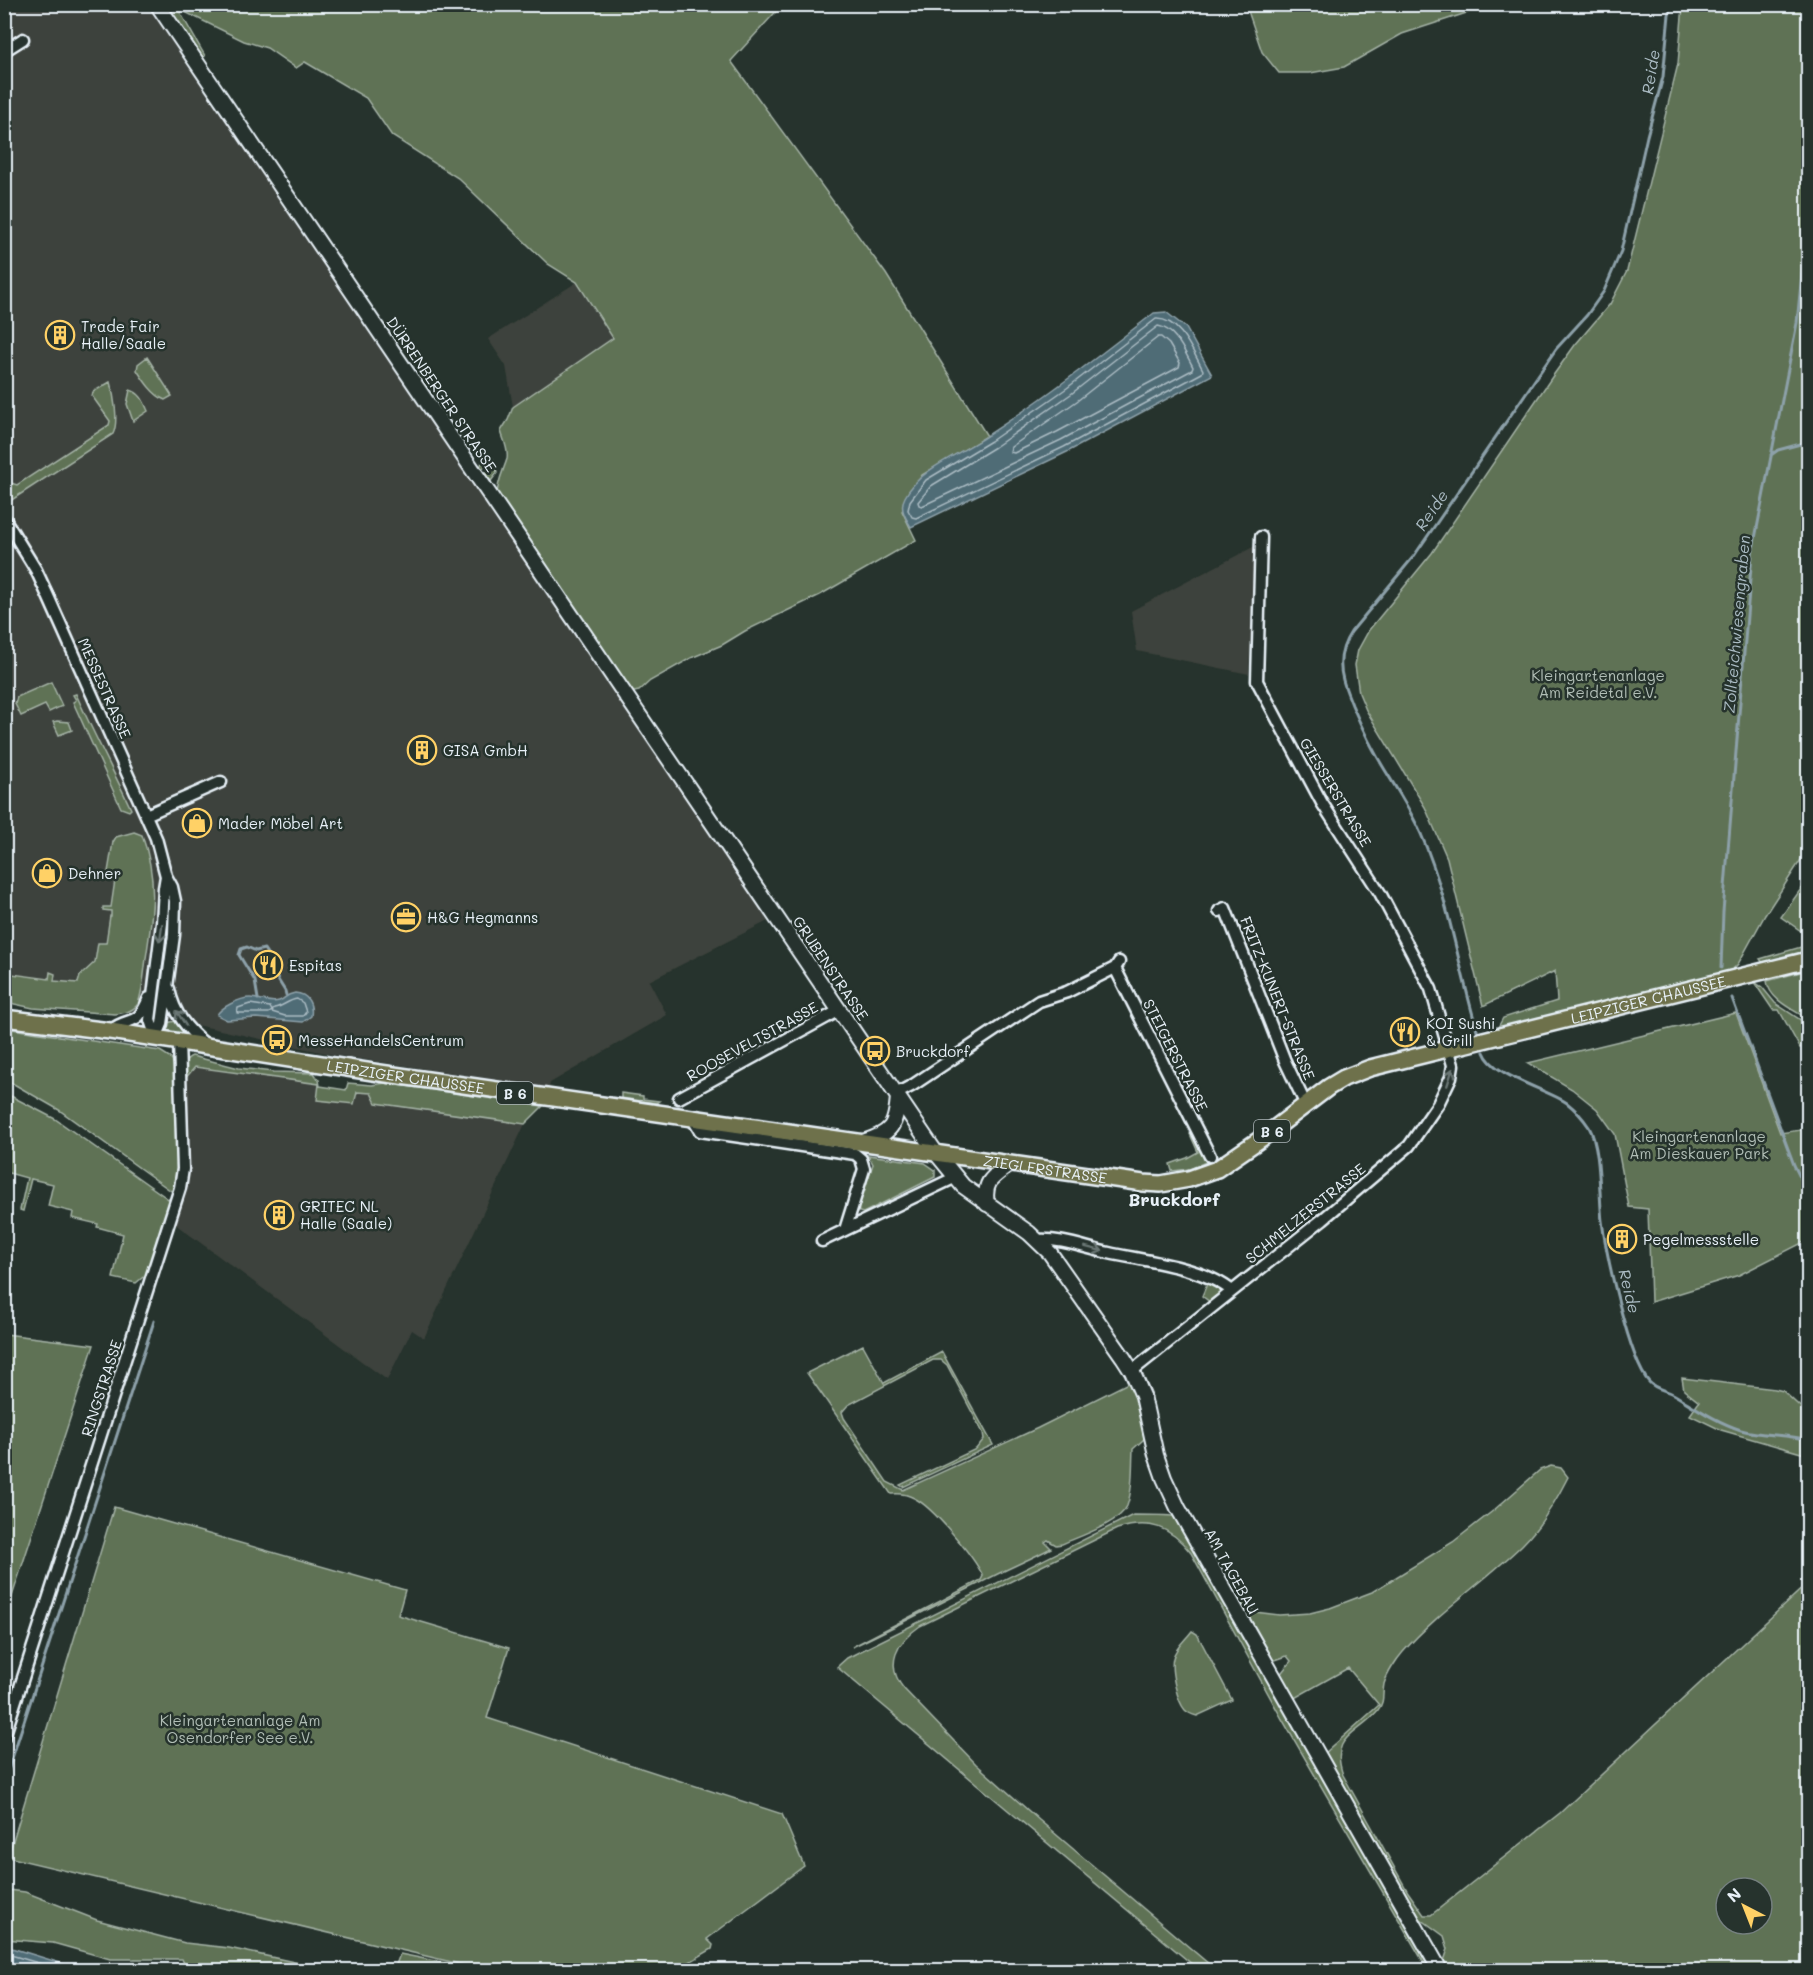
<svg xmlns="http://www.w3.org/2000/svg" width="1813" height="1975" font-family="Mali,sans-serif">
<rect width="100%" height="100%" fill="#26332d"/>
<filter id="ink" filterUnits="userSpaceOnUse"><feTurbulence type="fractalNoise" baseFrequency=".0167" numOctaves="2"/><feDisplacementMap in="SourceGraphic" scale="12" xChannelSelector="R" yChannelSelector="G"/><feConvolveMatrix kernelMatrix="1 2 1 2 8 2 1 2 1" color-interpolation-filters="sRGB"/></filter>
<g filter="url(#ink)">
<path fill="#3d423c" d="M5 5H151L634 715 768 921 649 981 667 1015 550 1083 549 1088 334 1055 211 1028 128 1012 5 998Z
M577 282 614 338 513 407 506 366 488 339Z
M1255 546 1249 674 1137 651 1131 611Z
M195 1067 319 1084 317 1100 354 1104 357 1092 371 1093 377 1103 525 1124 424 1338 412 1330 387 1380 175 1224 187 1180 188 1162 184 1080Z"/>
<path fill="#5f7254" stroke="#a4b2a6" stroke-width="1.5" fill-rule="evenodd" d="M162 5H782L731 61 886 274 987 436 922 475 902 511 916 540 820 595 745 631 722 645 691 658 650 681 639 691 634 692 629 689 497 496C497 482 503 472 507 459 509 450 503 439 501 431L508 420 513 407 613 338 577 282 548 264 458 178 392 136 366 98 305 62 296 68 267 48 244 41 181 10 180 12 205 56 200 59Z
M1246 5V4L1491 5 1402 34 1344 67 1310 73H1279L1262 52Z
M1683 5H1808V849L1765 915 1738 964 1732 970 1497 1029 1503 1018 1557 1001 1555 971 1483 1006 1447 858 1425 807 1366 710 1359 693 1355 665 1358 650 1369 630 1432 553 1552 377 1575 345 1610 304 1627 271 1678 64Z
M147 357 172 396 165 400C153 395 144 381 137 370L138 364Z
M110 382C114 395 119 422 113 434L10 501 5 498V477L8 482 17 485 109 425 110 421 92 396 93 392Z
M130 390C141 393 144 402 148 411L133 421 127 404Z
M485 456H491L495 462 497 473 491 481 484 474 491 469 488 465 481 469 480 467Z
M51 682 62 706 49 712 45 705 21 716 15 704 17 697Z
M76 694C93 733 113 770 131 809L129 811 121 808 73 702 76 700 73 695Z
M57 721 69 722 72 730 59 735 53 722Z
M134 832 142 835C158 879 153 913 146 958 144 974 143 990 138 1004 132 1012 124 1013 115 1014L33 1008 5 1002V973L49 979 50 972 55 974 54 981 78 983 80 976 95 962 98 943H106L110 916H111V911L103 910V907H111L115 880 107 878 113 842 116 837Z
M1808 879V933H1804L1781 917Z
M1808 945V954L1764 964 1760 959Z
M165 953 167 954 159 1013 155 1012 163 954Z
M1808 970V1019C1794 1010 1769 1000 1767 981Z
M1754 982 1762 987 1775 1003 1808 1025V1044L1800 1048 1779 1010H1773Z
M1736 1013 1780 1133 1808 1129V1240L1739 1275 1651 1302 1648 1209 1629 1207 1615 1134 1597 1109 1572 1089 1528 1063Z
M176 1021 186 1032V1034L165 1031 166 1023Z
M5 1028 160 1051 171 1058 175 1069C176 1110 183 1153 174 1193L59 1110 5 1079Z
M192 1056 239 1068 273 1072 314 1073 319 1080 320 1086 346 1090 348 1083 372 1085 385 1083 543 1106 525 1124 376 1103 371 1093 357 1092 354 1104 317 1100 319 1084 195 1067 184 1080C184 1070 182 1060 192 1056Z
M5 1093 55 1119 171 1201 149 1272 136 1283 113 1278 123 1234 97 1227 98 1224 72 1218 73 1212 48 1206 53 1184 31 1179 23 1211 20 1210 27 1178 5 1172Z
M621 1093 643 1096V1099L659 1101 656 1103 621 1098Z
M1193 1132 1206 1162 1190 1169 1172 1171 1170 1164 1187 1158 1198 1152 1190 1134Z
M868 1155 925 1163 935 1170V1177L863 1213 859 1212 858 1207 873 1164Z
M1176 1270 1219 1286 1222 1292 1210 1302 1202 1296 1207 1284Z
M5 1334 94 1345 5 1618 4 1334Z
M863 1345 884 1383 942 1352 993 1445 903 1487 900 1485 976 1449 984 1439 983 1433 947 1365 941 1360H933L848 1405 842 1412 844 1418 887 1482 903 1490 1038 1428 1132 1381 1146 1431 1144 1439 1133 1449C1132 1468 1133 1489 1127 1506 1120 1523 1078 1537 1062 1544L1056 1545 1048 1540 1045 1542 1051 1548C1029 1560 1006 1569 984 1581 940 1603 897 1626 852 1647L981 1580 983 1576C974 1557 933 1507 914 1498 907 1494 899 1493 891 1494L807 1373Z
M1682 1378 1775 1389 1783 1391 1808 1414V1455L1721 1430 1690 1415 1699 1402 1684 1390Z
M1551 1466 1561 1468 1568 1477C1556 1501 1542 1525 1522 1545 1484 1582 1438 1612 1403 1652 1396 1660 1387 1674 1384 1684 1382 1693 1385 1702 1378 1710 1358 1735 1329 1735 1343 1775L1408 1892 1424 1915H1431L1560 1813 1808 1583V1970H1448L1443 1964 1448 1949 1444 1936 1414 1914 1323 1755 1379 1705 1348 1668 1291 1700 1278 1677 1291 1661 1287 1656 1272 1661 1236 1603 1243 1601 1255 1612 1279 1615 1310 1613 1330 1608 1372 1592 1453 1542 1494 1510 1540 1470ZM1726 1888H1762V1924H1726Z
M114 1507 405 1590 398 1615 509 1648 487 1718 782 1814 804 1866 707 1939 713 1945 712 1949 676 1970H485L8 1857Z
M1133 1515C1141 1515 1173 1515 1177 1517L1434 1970H1428L1282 1719 1191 1553C1170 1526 1149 1519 1117 1529L920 1626C897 1642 884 1664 904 1689L976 1764 1039 1820 1216 1970H1199L837 1667 847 1658Z
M1192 1631 1197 1634 1232 1700 1197 1716C1193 1715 1188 1713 1185 1710 1177 1701 1170 1670 1173 1658 1175 1648 1186 1639 1192 1631Z
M9 1890 25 1892 97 1920 185 1943 229 1948 331 1970H228C220 1967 197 1970 187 1970L182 1959H110L53 1943 5 1939V1892Z
M400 1954 480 1970H394Z"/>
<path fill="#506c76" stroke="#8da1aa" stroke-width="1.5" d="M1166 312 1186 328 1212 375 1067 452 911 527C905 517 899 508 905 497 921 467 961 454 988 435 1046 397 1100 355 1154 313Z
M295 993C308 994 313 1004 311 1016L303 1022 256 1018 227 1020 217 1015C221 1007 240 998 250 998 259 998 269 1004 279 1001 286 999 284 995 295 993Z
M5 1946 83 1970H5Z"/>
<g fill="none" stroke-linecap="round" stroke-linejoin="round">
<path stroke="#abbcc4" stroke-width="1.5" d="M1156 319C1180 318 1193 352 1203 370L1202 373 1064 447 916 518 912 517 908 510 910 501 926 480 991 441 1067 388Z
M1158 326C1176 329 1185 353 1193 367L1192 370 1061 440 922 506 919 505 918 502 931 486 995 447 1071 394Z
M1158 337H1161L1169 344 1180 363 1179 367 1057 432 1014 453 1010 452 1011 447 1077 401Z
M297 999 303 1003 306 1012 303 1016H285L272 1012 274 1008C283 1007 288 1000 297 999Z
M250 1004 270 1007 272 1011 269 1013H237L238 1008Z
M4 1953 62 1970"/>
<path stroke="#8da1aa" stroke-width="3" d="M1771 455 1778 450 1808 442
M1721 968 1723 912 1752 554 1797 323 1808 214
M1732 998 1794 1165 1804 1185 1808 1189
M258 999 255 981 239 955 241 949 247 947 256 951 264 949 268 955 270 967 285 991 286 995
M1477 1030C1458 965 1448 896 1421 834 1411 811 1398 791 1385 770 1372 749 1362 728 1352 705 1349 697 1345 688 1343 680 1338 662 1341 647 1351 632L1414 556 1556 349 1587 315 1604 291 1621 251 1647 136 1663 77 1670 4
M1484 1052C1492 1076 1547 1089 1567 1103 1576 1110 1583 1118 1589 1127 1601 1148 1599 1196 1602 1221 1606 1253 1629 1360 1649 1382 1655 1389 1665 1390 1673 1394 1695 1407 1716 1422 1741 1430 1763 1436 1787 1434 1808 1440
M4 1783 154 1321"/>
<g stroke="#e8f1f8" stroke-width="15">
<path id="street" d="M4 51 23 39
M4 518 36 570 48 596 156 838 166 876 172 887 175 901 174 935 162 1024 156 1038
M146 815 221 782
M1219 911 1225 908 1285 1061 1306 1105
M1115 968 1210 1156
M169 989C174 1014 187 1029 206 1045
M110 1031C131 1014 136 1030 149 998
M156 1038 150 1020 162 923 164 888 166 876
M896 1094 913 1085 1039 1001 1067 992 1115 968 1119 962
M679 1098 840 1010
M692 1118 700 1131 855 1154 861 1159 864 1169 845 1230
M1037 1240C1061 1238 1085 1248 1109 1253 1146 1261 1203 1267 1232 1291
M822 1241 956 1177
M1132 1371 1323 1219 1409 1146 1438 1104 1451 1077 1453 1065 1431 989 1380 893 1322 803 1257 681 1261 537
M4 1737 180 1188 183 1169 179 1041"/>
</g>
<g stroke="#e8f1f8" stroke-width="18">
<path id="secondary" d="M157 4 936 1153 963 1186 1029 1233 1050 1253 1123 1357 1132 1371 1143 1396 1156 1455 1164 1478 1178 1508 1440 1970
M863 1142C892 1133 896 1126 898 1096
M987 1204C983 1181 993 1177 1009 1165"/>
</g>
<g stroke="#e8f1f8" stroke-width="20">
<g id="primary">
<path id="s1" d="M4 1018 110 1031 373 1072 1143 1183 1161 1184 1189 1179 1217 1169 1262 1138 1329 1087 1344 1078 1370 1068 1808 960"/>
</g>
</g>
<use href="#street" stroke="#26332d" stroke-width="10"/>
<use href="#secondary" stroke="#26332d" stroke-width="14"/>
<use href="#primary" stroke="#6e714b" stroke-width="15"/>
</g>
<defs><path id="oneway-shaft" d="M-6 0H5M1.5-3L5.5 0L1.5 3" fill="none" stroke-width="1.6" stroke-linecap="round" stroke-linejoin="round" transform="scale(1.5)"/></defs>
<g stroke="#6a7674">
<use href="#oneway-shaft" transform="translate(161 933) rotate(98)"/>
<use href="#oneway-shaft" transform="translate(181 1018) rotate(-123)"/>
<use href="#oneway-shaft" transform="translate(1450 1077) rotate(-72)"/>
<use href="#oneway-shaft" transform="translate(1094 1249) rotate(14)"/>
</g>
</g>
<defs>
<g id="building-ring" transform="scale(1.5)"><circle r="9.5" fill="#26332d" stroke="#ffd166" stroke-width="1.5"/><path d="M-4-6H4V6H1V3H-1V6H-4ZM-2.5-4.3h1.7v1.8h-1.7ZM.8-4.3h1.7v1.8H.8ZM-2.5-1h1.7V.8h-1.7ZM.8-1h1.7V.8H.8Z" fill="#ffd166"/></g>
<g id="shop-ring" transform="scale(1.5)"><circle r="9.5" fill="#26332d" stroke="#ffd166" stroke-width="1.5"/><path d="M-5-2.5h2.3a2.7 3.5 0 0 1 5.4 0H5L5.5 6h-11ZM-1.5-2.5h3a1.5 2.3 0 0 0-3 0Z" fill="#ffd166"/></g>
<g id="office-ring" transform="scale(1.5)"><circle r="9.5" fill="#26332d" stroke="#ffd166" stroke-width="1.5"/><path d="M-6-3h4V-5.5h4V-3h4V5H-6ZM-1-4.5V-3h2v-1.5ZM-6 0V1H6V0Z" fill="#ffd166"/></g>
<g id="restaurant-ring" transform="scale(1.5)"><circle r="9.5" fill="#26332d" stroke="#ffd166" stroke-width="1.5"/><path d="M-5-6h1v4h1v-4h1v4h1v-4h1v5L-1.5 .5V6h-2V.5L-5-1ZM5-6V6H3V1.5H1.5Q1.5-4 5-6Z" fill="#ffd166"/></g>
<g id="bus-ring" transform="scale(1.5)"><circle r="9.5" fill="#26332d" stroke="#ffd166" stroke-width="1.5"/><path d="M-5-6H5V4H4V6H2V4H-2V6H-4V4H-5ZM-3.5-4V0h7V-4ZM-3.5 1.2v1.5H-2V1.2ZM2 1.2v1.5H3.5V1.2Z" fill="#ffd166"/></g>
</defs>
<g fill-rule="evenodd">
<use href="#building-ring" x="60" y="335"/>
<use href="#building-ring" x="422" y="750"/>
<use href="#shop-ring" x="197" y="823"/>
<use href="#shop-ring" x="47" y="873"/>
<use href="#office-ring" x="406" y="917"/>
<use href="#restaurant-ring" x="268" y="965"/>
<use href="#restaurant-ring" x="1405" y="1032"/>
<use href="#bus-ring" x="277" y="1040"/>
<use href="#bus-ring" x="875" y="1051"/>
<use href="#building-ring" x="279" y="1215"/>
<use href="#building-ring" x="1622" y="1239"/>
</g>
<g text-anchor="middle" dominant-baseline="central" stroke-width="5" stroke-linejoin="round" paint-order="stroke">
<g fill="#26332d" stroke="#aeb8bb" stroke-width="1.5">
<rect x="497" y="1082" width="36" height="22" rx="4.5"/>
<rect x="1254" y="1120" width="36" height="22" rx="4.5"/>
</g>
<g font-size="14" font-weight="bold" fill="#e8f1f8">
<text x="515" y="1093">B 6</text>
<text x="1272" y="1131">B 6</text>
</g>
<g font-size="15" fill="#e8f1f8" stroke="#26332d" text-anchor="start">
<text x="81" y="326">Trade Fair<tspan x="81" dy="17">Halle/Saale</tspan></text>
<text x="443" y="750">GISA GmbH</text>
<text x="218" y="823">Mader Möbel Art</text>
<text x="68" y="873">Dehner</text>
<text x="427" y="917">H&amp;G Hegmanns</text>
<text x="289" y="965">Espitas</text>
<text x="1426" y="1023">KOI Sushi<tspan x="1426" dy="17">&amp; Grill</tspan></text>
<text x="298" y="1040">MesseHandelsCentrum</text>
<text x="896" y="1051">Bruckdorf</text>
<text x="300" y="1206">GRITEC NL<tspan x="300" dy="17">Halle (Saale)</tspan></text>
<text x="1643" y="1239">Pegelmessstelle</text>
</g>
<g font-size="15" fill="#e8f1f8" stroke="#26332d">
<text transform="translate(442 394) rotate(56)">DÜRRENBERGER STRASSE</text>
<text transform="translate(105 688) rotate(66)">MESSESTRASSE</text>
<text transform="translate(1336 792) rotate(59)">GIESSERSTRASSE</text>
<text transform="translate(831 968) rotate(56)">GRUBENSTRASSE</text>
<text transform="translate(1278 998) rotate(68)">FRITZ-KUNERT-STRASSE</text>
<text stroke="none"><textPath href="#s1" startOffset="1698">LEIPZIGER CHAUSSEE</textPath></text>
<text transform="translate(752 1041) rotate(-29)">ROOSEVELTSTRASSE</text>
<text transform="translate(1176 1055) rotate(63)">STEIGERSTRASSE</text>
<text stroke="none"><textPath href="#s1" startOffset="406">LEIPZIGER CHAUSSEE</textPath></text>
<text stroke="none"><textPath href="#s1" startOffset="1052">ZIEGLERSTRASSE</textPath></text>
<text transform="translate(1305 1213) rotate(-39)">SCHMELZERSTRASSE</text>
<text transform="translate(101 1388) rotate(-72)">RINGSTRASSE</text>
<text transform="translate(1232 1571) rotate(61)">AM TAGEBAU</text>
</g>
<g font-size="15" fill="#b1beb6" stroke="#26332d">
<text x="1598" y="675">Kleingartenanlage<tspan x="1598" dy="17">Am Reidetal e.V.</tspan></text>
<text x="1699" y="1136">Kleingartenanlage<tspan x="1699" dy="17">Am Dieskauer Park</tspan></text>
<text x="240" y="1720">Kleingartenanlage Am<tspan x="240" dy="17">Osendorfer See e.V.</tspan></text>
</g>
<g font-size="16" font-style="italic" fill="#abbcc4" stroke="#26332d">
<text transform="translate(1650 72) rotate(-81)">Reide</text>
<text transform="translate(1431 510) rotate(-56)">Reide</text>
<text transform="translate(1736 624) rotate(-85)">Zollteichwiesengraben</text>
<text transform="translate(1630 1291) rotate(76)">Reide</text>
</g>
<g font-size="18" font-weight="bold" fill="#e8f1f8" stroke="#26332d">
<text x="1174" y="1199">Bruckdorf</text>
</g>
</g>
<rect width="1813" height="1975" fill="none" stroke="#26332d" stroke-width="24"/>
<rect x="12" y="12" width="1789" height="1951" fill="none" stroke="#e8f1f8" stroke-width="2" filter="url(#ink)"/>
<g transform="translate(1744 1906) rotate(318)"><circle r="28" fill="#26332d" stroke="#747f7e" stroke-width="1.5"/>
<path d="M0-4.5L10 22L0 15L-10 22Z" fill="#ffd166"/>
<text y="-9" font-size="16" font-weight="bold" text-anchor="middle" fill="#e8f1f8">N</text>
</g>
</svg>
